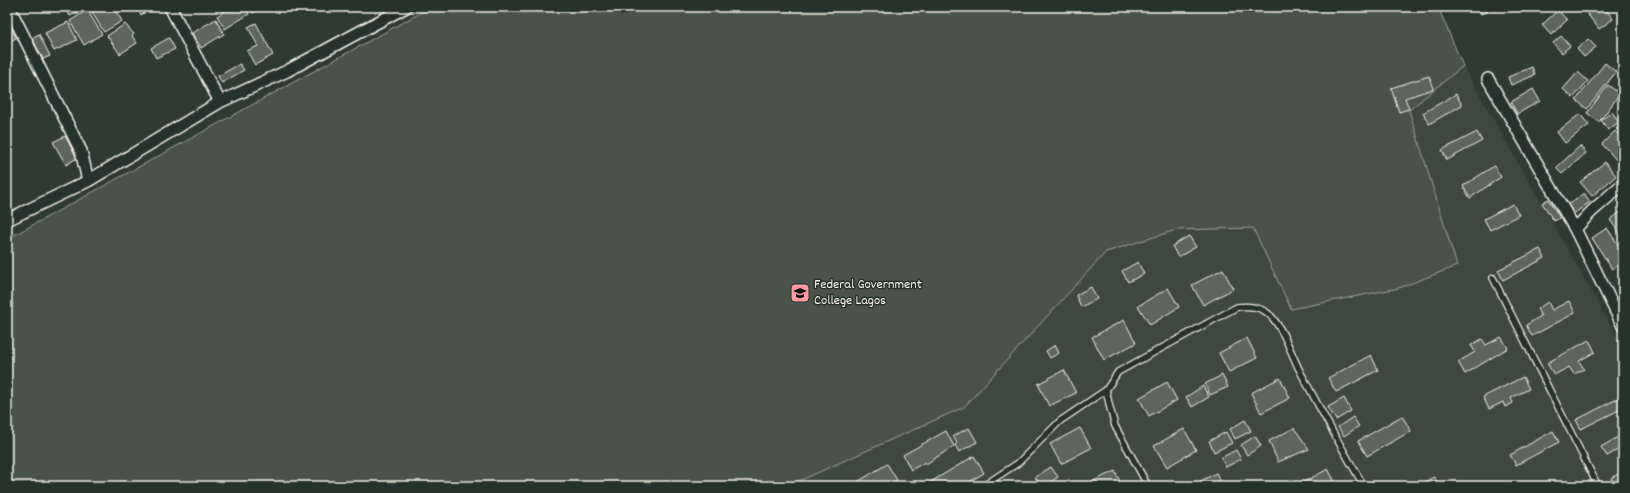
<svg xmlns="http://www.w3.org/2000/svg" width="1630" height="493" font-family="Dekko,sans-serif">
<rect width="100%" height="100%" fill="#2e3b34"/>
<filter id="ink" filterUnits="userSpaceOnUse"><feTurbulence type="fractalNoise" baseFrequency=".025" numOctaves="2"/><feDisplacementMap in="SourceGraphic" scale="8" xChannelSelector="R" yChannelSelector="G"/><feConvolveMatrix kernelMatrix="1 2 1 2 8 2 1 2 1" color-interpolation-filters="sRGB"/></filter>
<g filter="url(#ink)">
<path fill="#3c4841" d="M431 7H1438L1463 66 1623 347V486H7V239Z"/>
<path fill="#48524c" stroke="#9ea29a" d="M431 7H1438L1463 66 1409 110 1457 266 1399 288 1291 309 1253 228 1176 230 1106 252 964 407 788 486H7V239Z"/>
<path fill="#5c655e" stroke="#f4f1e8" d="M65 7H87V8L70 16Z
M94 7H113L122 21 104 32 90 9Z
M136 7H154L141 15Z
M220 7H229L223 11Z
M231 7H245L249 14 225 29 217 16Z
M250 7H263L253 13Z
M1478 7H1499L1481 14Z
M1582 7H1604L1613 19 1599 29Z
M87 10 102 34 84 45 70 21Z
M1558 10 1567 20 1551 35 1542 25Z
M216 19 224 34 201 48 192 33Z
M7 21 16 38 7 43Z
M68 22 77 40 54 51 45 33Z
M256 23 273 55 255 65 247 51 258 46 248 27Z
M125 24 134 34 132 36 137 43 120 54 107 36Z
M39 34 50 56 43 59 32 38Z
M1561 36 1570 46 1562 53 1553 43Z
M169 38 175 49 156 58 151 48Z
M1588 39 1596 47 1584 57 1577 49Z
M1605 63 1616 72 1587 109 1576 100Z
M240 64 244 70 222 83 218 76Z
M1532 67 1535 75 1511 85 1508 77Z
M1578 72 1588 81 1573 98 1563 89Z
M1429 76 1433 89 1405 98 1409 109 1399 112 1391 88Z
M1608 85 1620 94 1599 122 1587 113Z
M1533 89 1540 101 1517 114 1511 102Z
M1456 94 1462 105 1429 124 1423 113Z
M1612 112 1619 122 1608 130 1601 120Z
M1580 114 1589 125 1565 143 1557 132Z
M1623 121V135L1616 129Z
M1615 131 1623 139V164L1621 165 1602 144Z
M1477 132 1482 141 1447 160 1442 150Z
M65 136 77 158 66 165 53 142Z
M1580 146 1586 153 1562 174 1556 168Z
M1605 162 1616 176 1592 196 1580 182Z
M1494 166 1501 177 1470 198 1463 186Z
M1584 193 1590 202 1572 215 1566 206Z
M1548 199 1560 218 1554 221 1542 203Z
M1513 204 1519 215 1490 230 1484 219Z
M1623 204V212L1619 207Z
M1620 212 1623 216V238L1610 220Z
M1607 228 1623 252V261L1612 269 1592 238Z
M1189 236 1196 247 1178 257 1172 246Z
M1540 249 1545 258 1503 280 1498 270Z
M1138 262 1144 274 1128 282 1122 271Z
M1223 269 1233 289 1203 305 1192 285Z
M1091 287 1097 299 1081 307 1076 295Z
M1168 288 1179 307 1150 325 1138 306Z
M1569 301 1575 313 1532 336 1526 325 1541 316 1537 309 1548 302 1552 310Z
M1124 320 1136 343 1104 360 1092 337Z
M1501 337 1508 348 1465 374 1458 362 1475 352 1471 345 1482 339 1486 345Z
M1247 338 1257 358 1229 372 1219 353Z
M1589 340 1595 352 1579 361 1584 369 1574 374 1569 367 1554 375 1547 363Z
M1055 345 1059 353 1050 358 1046 351Z
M1371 355 1378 370 1336 392 1328 378Z
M1064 370 1076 393 1049 406 1038 384Z
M1222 375 1228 387 1210 395 1205 384Z
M1523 377 1529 389 1511 398 1513 403 1505 407 1503 402 1489 409 1483 397Z
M1280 378 1290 398 1261 413 1251 393Z
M1167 382 1177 400 1149 416 1139 398Z
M1203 386 1209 397 1192 407 1186 397Z
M1621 397 1623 402V408L1581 429 1576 420Z
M1344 398 1351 411 1336 420 1328 407Z
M1402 416 1411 431 1367 456 1358 441Z
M1353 417 1359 426 1344 436 1338 427Z
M1245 420 1251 431 1235 439 1230 429Z
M969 428 977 442 959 452 955 445 957 443 953 436Z
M1080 428 1091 448 1061 464 1050 444Z
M1294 428 1309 449 1278 462 1269 441Z
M1184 429 1196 450 1167 467 1154 446Z
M946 431 954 446 926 464 925 462 911 470 903 455Z
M1553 431 1559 442 1516 465 1510 455Z
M1226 432 1232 443 1214 452 1209 441Z
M1623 434V447L1607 456 1601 447Z
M1255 436 1261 446 1247 455 1241 445Z
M1236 450 1241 459 1226 467 1221 458Z
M974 456 984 473 963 486H924Z
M887 464 897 480 887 486H851Z
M1051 467 1058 477 1045 486H1041L1035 477Z
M1328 469 1337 486H1303L1302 483Z
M1115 471 1122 486H1085V485Z
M1623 471V486H1615L1611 478Z
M1216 473 1223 486H1191Z
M1434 477 1439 486H1417Z"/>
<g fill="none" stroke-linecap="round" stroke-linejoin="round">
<g stroke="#f4f1e8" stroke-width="8">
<path id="lane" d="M1493 278 1598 486
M983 486 1018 463 1060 421 1106 390
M1148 486 1115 426 1110 408 1106 390 1118 372 1237 307C1249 306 1261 306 1271 316 1285 332 1291 354 1301 373 1321 411 1342 449 1364 486"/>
</g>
<g stroke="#f4f1e8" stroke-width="14">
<path id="street" d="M9 7 81 151 88 181
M170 7 220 102
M1488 79 1575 229 1623 326
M7 220 88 181 220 102 287 71 406 7
M1575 229 1592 211 1623 184"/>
</g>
<use href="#lane" stroke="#26332d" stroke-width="5.5"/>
<use href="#street" stroke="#26332d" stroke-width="11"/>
</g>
</g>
<defs>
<g id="school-square" transform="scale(1)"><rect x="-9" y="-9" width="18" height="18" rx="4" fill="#ff9aa2" stroke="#26332d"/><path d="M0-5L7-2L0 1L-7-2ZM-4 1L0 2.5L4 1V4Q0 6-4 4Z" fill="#111"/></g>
</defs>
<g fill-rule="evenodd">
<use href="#school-square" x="800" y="293"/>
</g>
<g text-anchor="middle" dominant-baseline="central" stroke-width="3" stroke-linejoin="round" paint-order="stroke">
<g font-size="14" fill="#f4f1e8" stroke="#26332d" text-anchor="start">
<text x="814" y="285">Federal Government<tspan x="814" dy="16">College Lagos</tspan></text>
</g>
</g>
<rect width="1630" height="493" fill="none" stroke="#26332d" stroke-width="24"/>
<rect x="12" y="12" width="1606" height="469" fill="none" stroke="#f4f1e8" stroke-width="1.5" filter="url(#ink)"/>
</svg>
